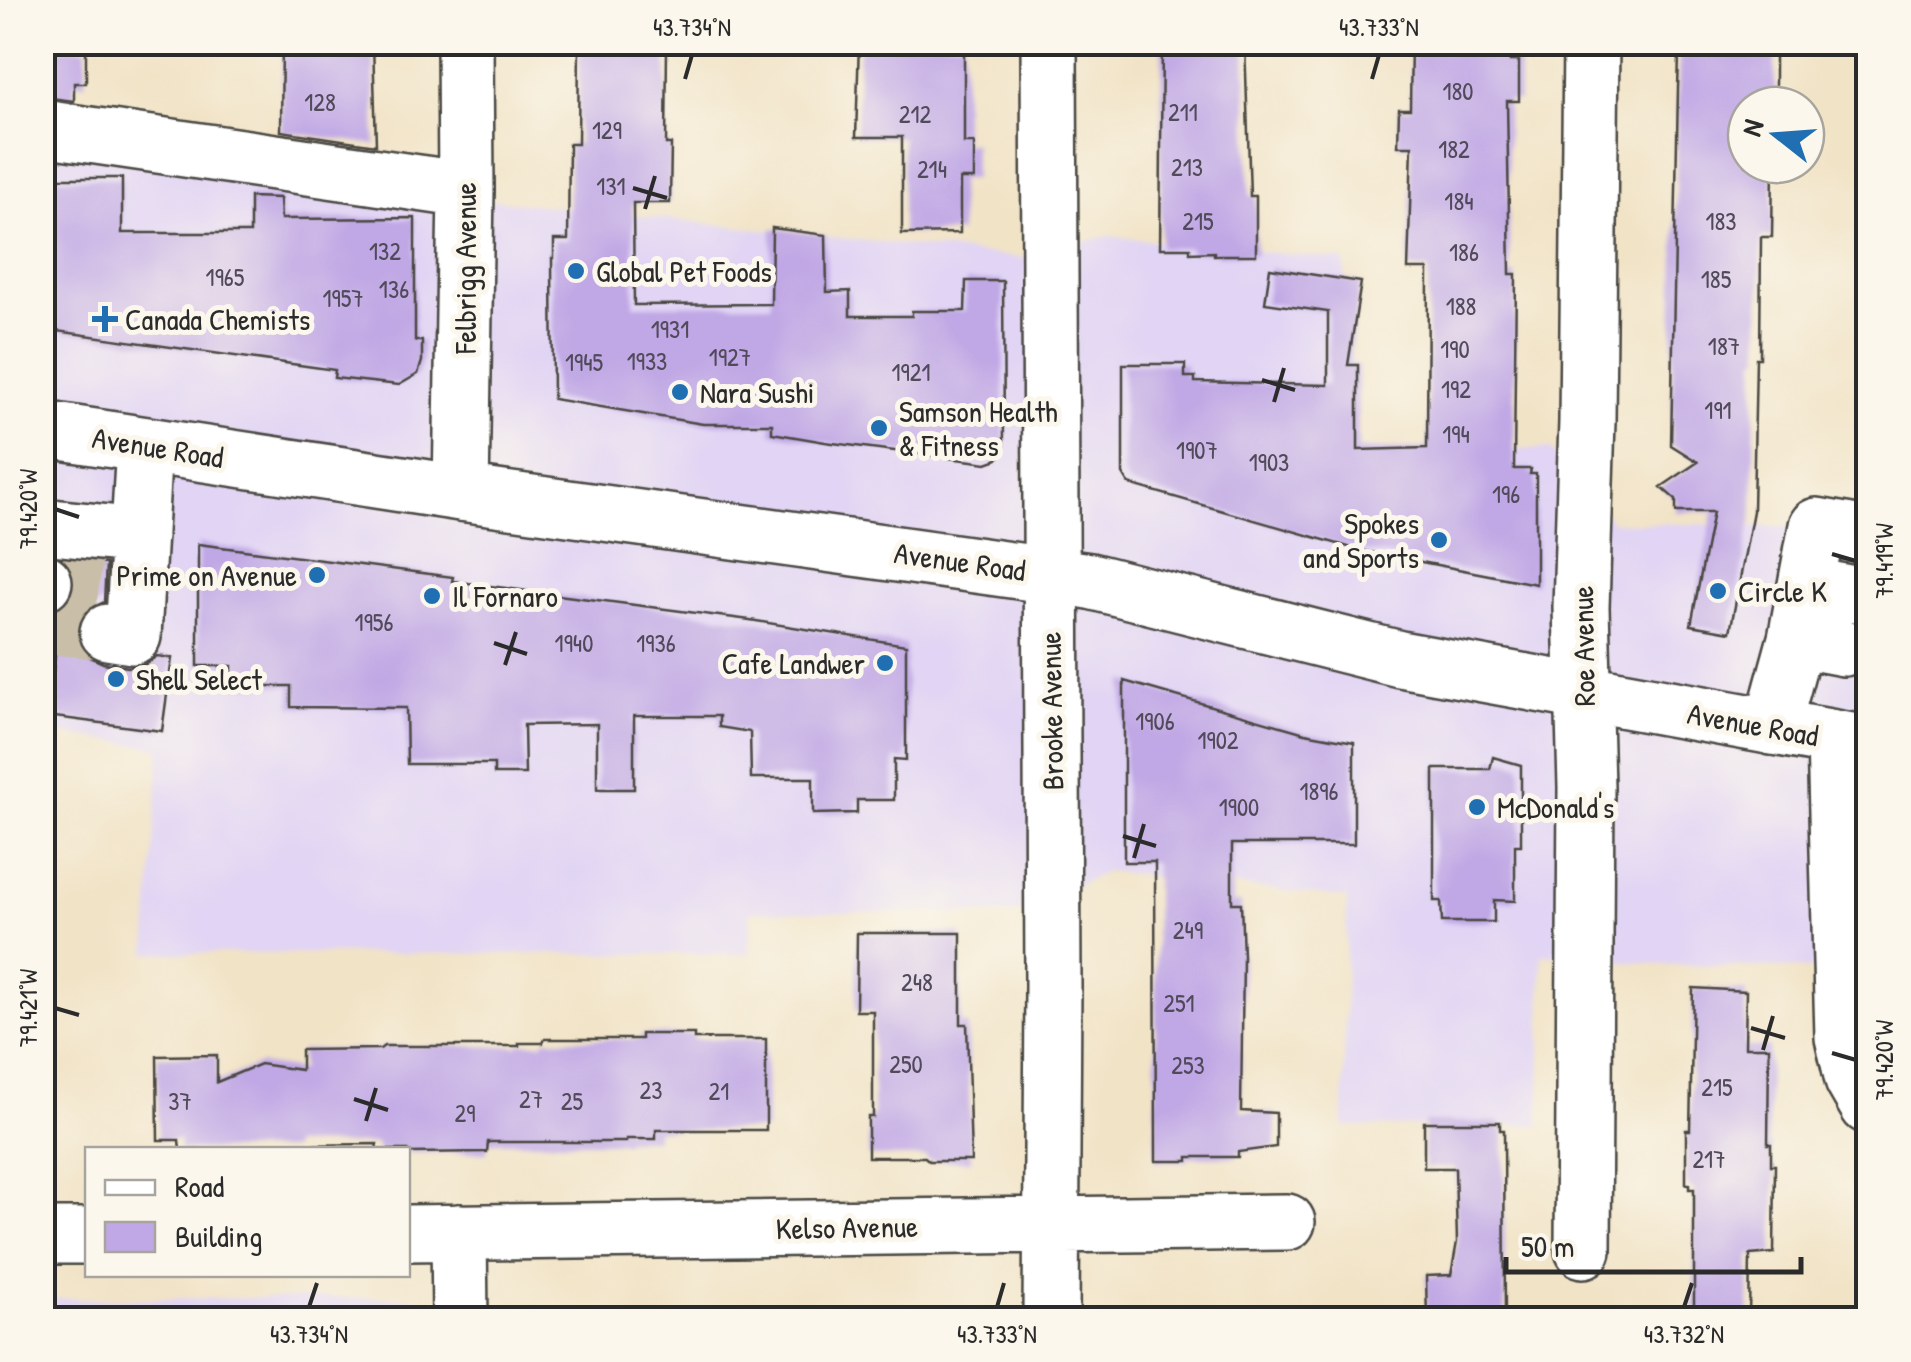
<svg xmlns="http://www.w3.org/2000/svg" width="1911" height="1362" font-family="'Patrick Hand',sans-serif">
<rect width="100%" height="100%" fill="#fbf7ec"/>
<filter id="ink" filterUnits="userSpaceOnUse"><feTurbulence type="fractalNoise" baseFrequency=".01" numOctaves="2"/><feDisplacementMap in="SourceGraphic" scale="20" xChannelSelector="R" yChannelSelector="G"/><feConvolveMatrix kernelMatrix="1 2 1 2 8 2 1 2 1" color-interpolation-filters="sRGB"/></filter>
<filter id="wash" filterUnits="userSpaceOnUse"><feTurbulence type="fractalNoise" baseFrequency=".0048" numOctaves="4" result="noise"/><feDisplacementMap in="SourceGraphic" scale="40" xChannelSelector="R" yChannelSelector="G"/><feGaussianBlur stdDeviation="2.25" result="paint"/><feColorMatrix in="noise" values="0 0 0 0 0 0 0 0 0 0 0 0 0 0 0 0 0 1.4 0 .05"/><feComposite in="paint" operator="in"/></filter>
<g filter="url(#wash)">
<rect width="100%" height="100%" fill="#f1e3c6"/>
<path fill="#e1d4f4" d="M43 128 431 193 1021 258 1107 236 1344 260 1359 450 1550 449 1612 522 1837 528 1868 518V1083L1818 969 1652 964 1542 954 1540 1125 1343 1127 1347 898 1108 871 1014 914 750 911 749 954 147 953 160 748 43 731Z
M419 1298V1319H43V1299Z"/>
<g id="blocks">
<path fill="#c0a7e5" d="M282 42H373L376 145 281 131Z
M579 42 667 45 666 144H671L670 203H633L634 305 771 304 772 228 826 235 827 292 850 291V316H912V311H965L966 281H1003L1004 447 998 459 987 463 825 442 772 433V424H703L553 399 552 258H554V240H568L569 144H578Z
M859 42H964V143H974V179H960V233L902 234V137H856Z
M1162 42H1245L1250 196H1256V255H1214V252L1190 253V248H1160Z
M1411 42H1511L1510 61H1519V101H1507L1510 274H1516L1514 469H1531L1530 474H1536V584L1359 550 1129 484 1123 474V364H1185V377H1195V382L1328 385V312L1265 303 1270 268 1361 282 1348 365H1358V450L1427 448 1428 269H1408L1412 146H1398L1399 109H1410Z
M1687 42H1775V105H1746V165H1773L1772 237H1761L1760 358H1756L1753 511 1730 632 1691 625 1713 512H1676V500L1661 487 1698 462 1671 445 1678 88 1679 56H1687Z
M42 48H86V83H74V101L42 97Z
M42 178H122V233H250V197L280 198 281 219 415 218V341H422V361L418 374 399 385 334 378 335 370 42 329Z
M198 544 453 577 452 581 750 620 906 645V760L894 759V800H857V813L813 814V778H751L750 732 719 727V716H634V789H597V724L524 725 525 774H494V764H407L406 708 291 707V686H232V666H198Z
M65 560 106 564 104 602 84 612 77 626 79 642 88 656 103 663 128 667 144 665 157 656 172 658 162 731 47 716 57 641 42 638V613L59 609 71 597 75 581 71 567Z
M1124 681 1305 733 1354 742V844H1232V903H1241L1243 957 1241 1111 1276 1113V1147L1238 1152V1157H1188V1161H1156L1155 862H1124Z
M1493 757 1521 765V845H1515V901L1494 900V922H1442L1441 901H1434V769H1490Z
M857 933H961V1024H967L971 1161H929L925 1157H868V1117H873V1011H856Z
M1693 988 1746 991 1745 1047H1769L1768 1144H1771V1165H1775L1774 1253 1750 1255 1749 1320H1697L1698 1309H1694V1189H1689V1184H1686V1130H1690Z
M641 1034H694V1039H766V1130H656V1139H626V1142H488L487 1152 408 1153V1150H376L377 1144 292 1145V1149L287 1150H180L179 1140H158L157 1056 217 1055V1082L260 1064 301 1070V1050L380 1049 384 1046H519V1043H543L545 1039H641Z
M1424 1122H1500V1130H1504L1505 1320H1427L1426 1276 1451 1275 1457 1242 1455 1168H1424Z"/>
</g>
</g>
<g filter="url(#ink)">
<use href="#blocks" fill-opacity="0" stroke="#494742" stroke-width="2.5"/>
<g fill="none" stroke-linecap="round" stroke-linejoin="round">
<path stroke="#c9bea7" stroke-width="55" stroke-dasharray="55 28" stroke-linecap="butt" d="M44 582 115 592
M42 626 108 632"/>
<g stroke="#494742" stroke-width="60">
<path id="minor" d="M1049 42 1053 985 1051 1320
M42 128 466 190
M461 493 466 190 465 42
M42 526 139 536
M42 582H44
M1806 585 1854 594
M108 632 133 636 144 445
M1844 648 1796 639 1817 526 1868 535
M1772 727 1796 639
M1835 739 1843 1037 1853 1080 1868 1106
M459 1232 460 1320
M408 1233 1287 1222
M42 1236H88
M1583 1250 1586 787 1581 607 1587 421 1591 42"/>
</g>
<g stroke="#494742" stroke-width="60">
<path id="major" d="M42 429 461 493 1090 581 1400 659 1868 744"/>
</g>
<use href="#minor" stroke="#fff" stroke-width="55"/>
<use href="#major" stroke="#fff" stroke-width="55"/>
</g>
</g>
<path fill="none" stroke="#2b2b2b" stroke-width="4" d="M685 79 692 55M1372 79 1379 55M633 188 667 198M645 209 655 176M1262 380 1295 390M1274 402 1284 368M55 509 79 517M1832 554 1856 561M494 643 527 654M505 665 516 632M1123 836 1156 846M1134 858 1144 824M55 1008 79 1015M1751 1028 1785 1038M1763 1050 1773 1016M1832 1053 1856 1060M354 1099 388 1110M366 1121 376 1088M309 1307 317 1283M997 1307 1004 1283M1684 1307 1692 1283"/>
<g fill="#1f6fb2" stroke="#fbf7ec" stroke-width="4">
<circle cx="576" cy="271" r="10"/>
<path d="M100 304h10v10h10v10h-10v10h-10v-10h-10v-10h10z"/>
<circle cx="680" cy="392" r="10"/>
<circle cx="879" cy="428" r="10"/>
<circle cx="1439" cy="540" r="10"/>
<circle cx="317" cy="575" r="10"/>
<circle cx="1718" cy="591" r="10"/>
<circle cx="432" cy="596" r="10"/>
<circle cx="885" cy="663" r="10"/>
<circle cx="116" cy="679" r="10"/>
<circle cx="1477" cy="807" r="10"/>
</g>
<g text-anchor="middle" dominant-baseline="central" stroke-width="10" stroke-linejoin="round" paint-order="stroke">
<g font-size="25" fill="#504a5a">
<text x="1458" y="91">180</text>
<text x="320" y="102">128</text>
<text x="1183" y="112">211</text>
<text x="915" y="114">212</text>
<text x="607" y="130">129</text>
<text x="1454" y="149">182</text>
<text x="1187" y="167">213</text>
<text x="932" y="169">214</text>
<text x="611" y="186">131</text>
<text x="1459" y="201">184</text>
<text x="1198" y="221">215</text>
<text x="1721" y="221">183</text>
<text x="385" y="251">132</text>
<text x="1464" y="252">186</text>
<text x="225" y="277">1965</text>
<text x="1716" y="279">185</text>
<text x="394" y="289">136</text>
<text x="343" y="298">1957</text>
<text x="1461" y="306">188</text>
<text x="670" y="329">1931</text>
<text x="1724" y="346">187</text>
<text x="1455" y="349">190</text>
<text x="730" y="357">1927</text>
<text x="647" y="361">1933</text>
<text x="584" y="362">1945</text>
<text x="911" y="372">1921</text>
<text x="1456" y="389">192</text>
<text x="1718" y="410">191</text>
<text x="1456" y="434">194</text>
<text x="1197" y="450">1907</text>
<text x="1269" y="462">1903</text>
<text x="1506" y="494">196</text>
<text x="374" y="622">1956</text>
<text x="574" y="643">1940</text>
<text x="656" y="643">1936</text>
<text x="1155" y="721">1906</text>
<text x="1218" y="740">1902</text>
<text x="1319" y="791">1896</text>
<text x="1239" y="807">1900</text>
<text x="1188" y="930">249</text>
<text x="917" y="982">248</text>
<text x="1179" y="1003">251</text>
<text x="906" y="1064">250</text>
<text x="1188" y="1065">253</text>
<text x="1717" y="1087">215</text>
<text x="651" y="1090">23</text>
<text x="719" y="1091">21</text>
<text x="531" y="1099">27</text>
<text x="180" y="1101">37</text>
<text x="572" y="1101">25</text>
<text x="465" y="1113">29</text>
<text x="1709" y="1159">217</text>
</g>
<g font-size="30" fill="#2b2b2b" stroke="#fbf7ec">
<text transform="translate(465 268) rotate(-90)">Felbrigg Avenue</text>
<text transform="translate(158 447) rotate(9)">Avenue Road</text>
<text transform="translate(960 561) rotate(8)">Avenue Road</text>
<text transform="translate(1583 646) rotate(-91)">Roe Avenue</text>
<text transform="translate(1051 711) rotate(-91)">Brooke Avenue</text>
<text transform="translate(1753 724) rotate(10)">Avenue Road</text>
<text transform="translate(847 1227) rotate(-1)">Kelso Avenue</text>
</g>
<g font-size="30" fill="#2b2b2b" stroke="#fbf7ec" text-anchor="start">
<text x="596" y="271">Global Pet Foods</text>
<text x="125" y="319">Canada Chemists</text>
<text x="700" y="392">Nara Sushi</text>
<text x="899" y="411">Samson Health<tspan x="899" dy="34">&amp; Fitness</tspan></text>
<text x="1419" y="523" text-anchor="end">Spokes<tspan x="1419" dy="34">and Sports</tspan></text>
<text x="297" y="575" text-anchor="end">Prime on Avenue</text>
<text x="1738" y="591">Circle K</text>
<text x="452" y="596">Il Fornaro</text>
<text x="865" y="663" text-anchor="end">Cafe Landwer</text>
<text x="136" y="679">Shell Select</text>
<text x="1497" y="807">McDonald's</text>
</g>
</g>
<rect width="1911" height="1362" fill="none" stroke="#fbf7ec" stroke-width="110"/>
<rect x="85" y="1147" width="325" height="130" fill="#fbf7ec" stroke="#a8a59f" stroke-width="2.5"/>
<rect x="105" y="1180" width="50" height="15" fill="#ffffff" stroke="#a8a59f" stroke-width="2.5"/>
<text x="175" y="1197" font-size="30" fill="#2b2b2b">Road</text>
<rect x="105" y="1222" width="50" height="30" fill="#c0a7e5" stroke="#a8a59f" stroke-width="2.5"/>
<text x="175" y="1247" font-size="30" fill="#2b2b2b">Building</text>
<g transform="translate(1776 135) rotate(287)"><circle r="48" fill="#fbf7ec" stroke="#a8a59f" stroke-width="2.5"/>
<path d="M0-8L18 38L0 25L-18 38Z" fill="#1f6fb2"/>
<text y="-15" font-size="28" font-weight="bold" text-anchor="middle" fill="#2b2b2b">N</text>
</g>
<path d="M1506 1257v15h295v-15" fill="none" stroke="#2b2b2b" stroke-width="5"/>
<text x="1521" y="1257" font-size="30" fill="#2b2b2b" stroke="#fbf7ec" stroke-width="8" paint-order="stroke">50 m</text>
<rect x="55" y="55" width="1801" height="1252" fill="none" stroke="#2b2b2b" stroke-width="4"/>
<g font-size="25" text-anchor="middle" fill="#2b2b2b">
<text x="692" y="36">43.734°N</text>
<text x="1379" y="36">43.733°N</text>
<text transform="translate(28 509) rotate(-90)" y="9">79.420°W</text>
<text transform="translate(1884 561) rotate(-90)" y="9">79.419°W</text>
<text transform="translate(28 1008) rotate(-90)" y="9">79.421°W</text>
<text transform="translate(1884 1060) rotate(-90)" y="9">79.420°W</text>
<text x="309" y="1343">43.734°N</text>
<text x="997" y="1343">43.733°N</text>
<text x="1684" y="1343">43.732°N</text>
</g>
</svg>
